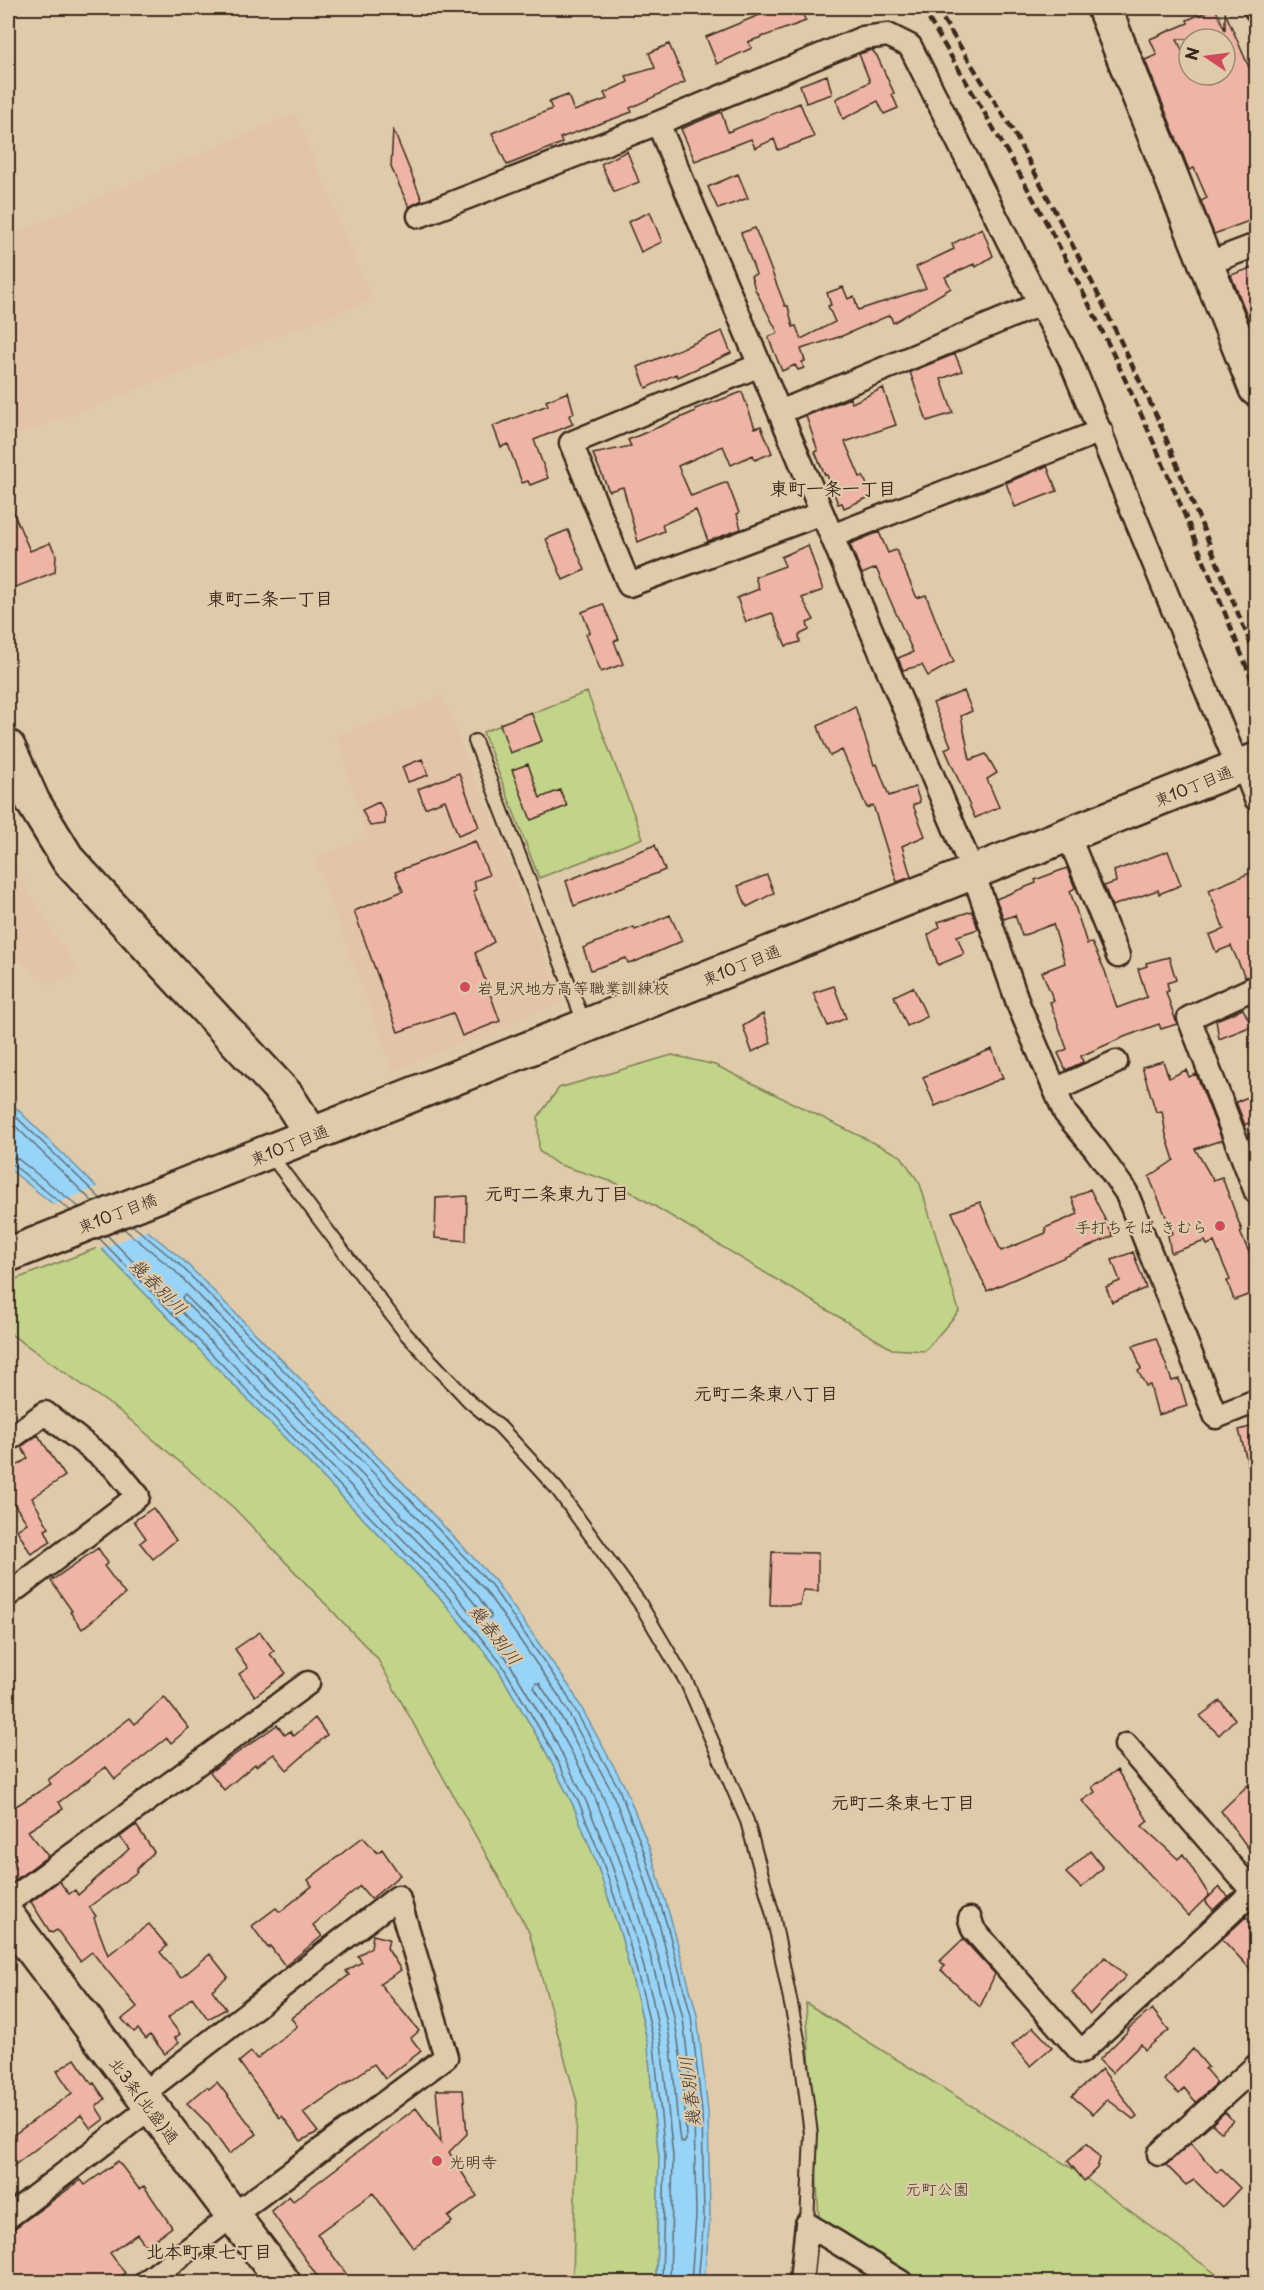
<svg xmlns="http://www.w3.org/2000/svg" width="1264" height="2290" font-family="'Playpen Sans','Klee One',sans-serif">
<rect width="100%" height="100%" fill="#dfcbaa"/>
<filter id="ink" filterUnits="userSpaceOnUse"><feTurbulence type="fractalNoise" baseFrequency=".0167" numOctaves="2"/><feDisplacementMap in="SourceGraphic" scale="12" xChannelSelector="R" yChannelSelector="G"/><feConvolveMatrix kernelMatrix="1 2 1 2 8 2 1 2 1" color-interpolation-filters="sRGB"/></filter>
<g filter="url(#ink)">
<path fill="#e4c4a9" d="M295 113 372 300 8 439V236Z
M443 696 563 1003 393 1071 314 858 367 837 336 737Z
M8 845 18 872 48 924 79 971 51 986 8 952Z"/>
<path fill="#c1d489" stroke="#7e7f54" stroke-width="1.5" d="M587 692 643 838 539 878 483 732Z
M672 1055 715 1065 901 1156 920 1184 959 1311 925 1351 892 1349 616 1183 557 1164 539 1151 538 1117 559 1088Z
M100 1247 442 1600 496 1666 544 1748 574 1807 596 1862 620 1932 638 2000 648 2044 653 2107 659 2157 656 2282H573L577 2102 529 1932 377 1658 234 1508 122 1413 8 1332V1282Z
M806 2003 1070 2167 1227 2282H922L819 2218Z"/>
<path fill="#97d4f8" stroke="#7290a1" stroke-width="1.5" d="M8 1100 112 1202 183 1260 408 1488 495 1581 571 1689 624 1785 649 1847 672 1923 697 2015 708 2112 710 2217 704 2282H656L659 2157 653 2107 648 2044 638 2000 620 1932 596 1862 574 1807 544 1748 496 1666 442 1600 100 1247 69 1217 8 1168Z"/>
<path fill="#dfcbaa" d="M100 1186 114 1199 151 1229 98 1250 50 1206Z"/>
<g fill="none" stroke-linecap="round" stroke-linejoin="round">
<path stroke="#606e75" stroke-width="1.5" d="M8 1109 101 1199
M8 1119 93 1202
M8 1156 18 1159 79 1207
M8 1164 13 1165 71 1211
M132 1225 179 1264 403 1492 491 1585 565 1692 618 1787 643 1849 667 1925 691 2016 702 2112 704 2217 698 2282
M124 1229 174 1270 398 1498 485 1590 559 1696 611 1790 636 1851 660 1927 683 2018 694 2113 696 2216 691 2282
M107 1235 453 1591 507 1659 556 1742 586 1801 609 1857 633 1928 652 1997 661 2042 673 2156 670 2282
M99 1238 447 1596 501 1663 549 1745 580 1805 602 1860 626 1931 644 1998 654 2044 665 2156 662 2282
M185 1295 391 1504 478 1596 491 1615V1618H486L459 1584 183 1300 182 1297Z
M536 1683H539C596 1764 632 1857 657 1952 663 1974 670 1996 674 2018 682 2057 685 2102 686 2140L684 2143 680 2141C675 2108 675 2074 670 2041 666 2014 659 1988 652 1962 637 1906 618 1851 595 1798 578 1760 555 1723 534 1687Z"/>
</g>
<path fill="#eeb5a6" stroke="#3b2a1e" stroke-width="1.5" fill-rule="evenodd" d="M776 8H799L806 21 748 42 752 48 717 64 706 37Z
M1215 8 1225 30V12L1251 72 1257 70V218L1214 234 1201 201 1207 198 1194 168 1189 170 1145 60 1157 55 1150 39 1188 23 1187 20ZM1177 39H1225V75H1189V67Z
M669 44 685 82 630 108 632 112 560 138 562 143 507 165 492 133 552 109 549 102 568 95 574 111 607 99 604 93 628 82 626 76 655 68 649 53Z
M872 50 877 56 894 93 892 94 898 108 884 114 878 101 843 119 836 99 870 82 859 54Z
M827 75 832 94 806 103 800 85Z
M800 103 814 137 778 150 774 139 755 148 751 139 695 161 681 129 721 112 728 132Z
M393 129 422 200 409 207 391 167Z
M627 151 639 182 614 192 601 164Z
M738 174 748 198 718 209 708 187Z
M650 212 662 242 641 252 628 222Z
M755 228 785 306H788L793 327 796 326 801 339 835 322 828 306 831 305 827 293 843 287 848 299 854 296 858 310 926 288 916 267 954 249 952 244 982 228 993 256 976 267 974 264 945 277 951 288 893 323 890 315 842 336 801 349 805 361 802 362 804 368 798 370 795 365 782 371 768 337 778 333 755 289 751 276 756 274 741 233Z
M1257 266V340L1231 275Z
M722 331 731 353 678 377 676 374 646 388 638 367Z
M955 354 962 371 941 379 953 413 927 421 910 372Z
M883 388 896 425 845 442 860 477 863 476 872 496 844 508 842 503 838 504 827 475H825L815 452 818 451 806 416 850 398 852 403Z
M568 392 574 413 569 416 573 424 534 440 548 478 530 485 528 481 522 483 508 444 501 447 493 426 548 405 546 401Z
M742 392 755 428 761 426 772 453 755 460 753 455 731 465 723 446 678 466 691 496 727 482 739 513 737 514 741 529 708 541 696 510 662 525 664 531 638 542 623 487 609 491 593 454 631 446 628 440 696 411 695 409Z
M1047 466 1057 491 1015 507 1006 483Z
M8 500 30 551 50 543 56 555 55 572 8 590Z
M568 530 585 570 563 580 546 539Z
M879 532 888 553 896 550 917 598 926 595 943 639 944 638 954 662 928 676 922 665 903 670 898 658 913 652 876 568 862 574 850 544Z
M808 545 823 590 802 598 814 620 807 623 809 630 799 635 800 642 786 646 772 613 746 622 737 598 759 589 755 577 785 566 781 557Z
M603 604 619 639 614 641 623 664 601 672 586 634 590 632 582 612Z
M964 691 972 711 961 716 970 760 986 754 997 773 987 779 999 807 975 818 945 749 951 746 933 703Z
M855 706 874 765 877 764 889 796 915 787 920 802 913 805 925 836 902 846 911 877 897 882 873 805 867 808 842 750 830 756 823 741 818 726Z
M531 712 542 741 510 753 500 724Z
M422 759 428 775 408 782 402 767Z
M528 764 540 798 560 790 567 806 531 820 512 770Z
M459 773 479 827 458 835 445 800 425 808 418 789Z
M379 802 385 813V824L370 826 362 810Z
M475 841 489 875 474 881 476 890 473 891 494 942 475 953 500 1021 462 1036 453 1013 398 1032 354 911 403 891 395 872Z
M655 845 665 870 574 906 566 881Z
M1168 851 1181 885 1159 894 1158 890 1112 906 1104 886 1116 882 1114 871Z
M1067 868 1075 888 1070 891 1087 944 1092 943 1105 971 1117 1008 1147 997 1138 969 1147 966 1146 963 1169 957 1176 980 1167 983 1169 991 1166 992 1177 1024 1161 1029 1159 1024 1124 1037 1081 1056 1083 1062 1066 1070 1058 1053 1067 1049 1050 1002 1054 1001 1042 972 1065 963 1053 924 1022 936 1015 915 1004 919 996 899 1036 883 1035 880Z
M1257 870V974L1245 977 1231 946 1216 952 1209 935 1224 929 1209 890Z
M767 875 774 893 747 907 738 886Z
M972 911 978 929 957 936 964 954 938 965 928 935 940 927 938 922Z
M670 915 682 941 637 961 628 963 626 958 591 970 583 948 634 927 635 930Z
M834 986 846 1018 828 1026 813 993Z
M913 987 927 1017 907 1026 894 996Z
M1243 1009 1252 1026 1219 1039 1216 1020Z
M763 1014 771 1043 752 1052 743 1026Z
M992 1049 1003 1078 935 1106 923 1077Z
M1163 1061 1169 1078 1186 1070 1189 1077 1196 1074 1222 1140 1195 1149 1213 1180 1222 1177 1242 1231 1240 1232 1257 1270V1292L1234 1300 1227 1281 1230 1280 1214 1242 1207 1245 1205 1241 1171 1253 1168 1235 1173 1233 1149 1177 1174 1160 1166 1135 1162 1111 1156 1112 1142 1067Z
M1257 1093V1117L1245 1125 1236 1102Z
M1090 1189 1113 1236 987 1291 952 1212 980 1202 1001 1251 1046 1233 1045 1228 1078 1214 1072 1198Z
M467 1196 466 1241 435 1238 436 1198Z
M1133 1252 1146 1288 1112 1302 1106 1287 1120 1281 1112 1260Z
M1156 1338 1172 1381 1179 1379 1187 1406 1158 1415 1150 1385 1146 1386 1138 1371 1141 1369 1133 1346Z
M1257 1425V1475L1251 1476 1239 1430Z
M38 1435 65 1476 32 1498 49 1528 45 1530 51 1542 31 1554 17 1530 27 1523 8 1495V1472L28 1458 21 1447Z
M153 1508 176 1540 153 1559 140 1543 146 1538 134 1521Z
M98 1548 108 1563 104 1566 125 1594 82 1629 70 1612 72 1611 51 1581Z
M772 1552 818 1553V1591L803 1590 800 1605H770Z
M260 1632 274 1651 270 1654 286 1673 255 1696 239 1674 248 1668 235 1649Z
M164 1697 189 1728 171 1743 167 1738 115 1779 106 1767 59 1802 63 1809 28 1831 48 1856 15 1880 8 1871V1864L16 1858 8 1846V1811L51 1784 48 1780 130 1718 135 1724Z
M1220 1701 1235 1719 1219 1735 1200 1716Z
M315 1718 327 1735 287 1770 274 1754 256 1766 255 1764 224 1790 210 1772 277 1725 285 1735 290 1731 294 1736Z
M1117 1770 1148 1821 1142 1826 1178 1859 1183 1854 1209 1895 1188 1916 1082 1801 1095 1792 1092 1787Z
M1248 1785 1257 1794V1860L1221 1811Z
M136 1825 154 1852 136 1870 137 1872 89 1907 96 1916 94 1918 108 1955 149 1924 167 1946 160 1952 181 1978 210 1954 228 1977 212 1990 226 2009 208 2019 192 1997 168 2018 180 2034 175 2038 179 2043 165 2054 150 2035 146 2039 138 2029 134 2032 122 2019 137 2007 92 1952 80 1961 57 1930 52 1933 50 1932 31 1902 59 1881 69 1894 75 1890 78 1895 129 1849 120 1837Z
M363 1837 377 1853 382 1849 400 1875 371 1899 360 1886 313 1925 322 1936 285 1966 270 1946 268 1948 252 1926 276 1908 280 1912 312 1886 308 1880Z
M1090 1851 1103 1868 1081 1888 1066 1873Z
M1219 1887 1228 1896 1213 1910 1205 1901Z
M1246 1917 1257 1930V1976L1222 1939Z
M373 1935 389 1939 387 1948 401 1970 380 1984 419 2031 411 2038 421 2051 385 2079 374 2064 303 2113 318 2132 301 2141 282 2116 280 2118 239 2062 251 2052 257 2059 297 2026 291 2018 349 1975 346 1971 362 1962 358 1956 371 1947Z
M963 1939 995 1974 980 2007 941 1970 945 1966 940 1961Z
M1105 1957 1126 1976 1090 2014 1072 1992Z
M1152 2009 1169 2030 1145 2050 1141 2044 1112 2073 1099 2060 1129 2030 1128 2029Z
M1033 2027 1052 2047 1030 2066 1012 2045Z
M1193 2049 1208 2067 1205 2069 1217 2083 1196 2102 1184 2088 1179 2094 1164 2080Z
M75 2059 92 2084 94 2083 105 2099 96 2107 104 2119 91 2129 81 2115 8 2170V2139L72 2093 57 2071Z
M1102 2069 1137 2116 1133 2119 1107 2099 1093 2114 1072 2096Z
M217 2082 257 2134 229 2154 207 2123 187 2103 207 2087 209 2089Z
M436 2090H463L467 2134 449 2152 477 2196 448 2217 452 2222 413 2248 373 2193 317 2234 353 2283H322L271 2211 289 2196 293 2201 416 2108 441 2142Z
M1225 2112 1233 2121 1221 2132 1212 2124Z
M1087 2143 1100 2158 1097 2168 1084 2181 1068 2161Z
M1191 2143 1217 2173 1221 2169 1240 2188 1222 2207 1194 2180 1186 2185 1166 2165Z
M118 2161 139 2189 144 2186 172 2227 146 2246 137 2234 110 2253 125 2273 112 2283H8V2233L81 2180 85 2185Z"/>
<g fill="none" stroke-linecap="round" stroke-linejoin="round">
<g stroke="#3b2a1e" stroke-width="16">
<path id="lane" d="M475 741 585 1025
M269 1153 405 1333 469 1401 500 1427 557 1489 639 1602 687 1683 747 1821 773 1915 800 2049 811 2134 807 2224"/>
</g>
<g stroke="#3b2a1e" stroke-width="27">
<path id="street" d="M1255 8 1256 10
M658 123 973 872 1019 1006 1065 1113 1096 1150 1126 1192 1216 1417 1256 1401
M419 216 658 123 863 38 888 35 910 46 1040 304 1069 357 1238 767
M1206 264 1256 245
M760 365 571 443 629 585 822 513
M780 412 1040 304
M832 536 1101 431
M1243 765 1256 799
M1068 835 1118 956
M1256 987 1189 1018 1256 1192
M1055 1090 1116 1062
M8 1440 45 1413 113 1466 138 1496 8 1595
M1126 1745 1256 1895
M8 1902 308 1683
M970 1919 973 1929 1081 2052 1256 1889
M141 2095 398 1897 446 2057 232 2216 146 2282
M1159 2154 1256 2066
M8 2217 151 2107
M801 2282 807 2224 901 2282"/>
</g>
<g stroke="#3b2a1e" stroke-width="38">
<path id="secondary" d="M1104 8 1256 389
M8 747 33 802 69 861 287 1096 312 1135
M8 1255 1256 760
M8 1917 283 2282"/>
</g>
<use href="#lane" stroke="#dfcbaa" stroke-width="12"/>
<use href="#street" stroke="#dfcbaa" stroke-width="22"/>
<use href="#secondary" stroke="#dfcbaa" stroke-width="33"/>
<path stroke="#3b2a1e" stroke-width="4.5" stroke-dasharray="9 4.5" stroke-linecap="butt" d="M922 8C994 127 1064 247 1122 373 1171 477 1213 584 1256 690
M936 8 1012 129 1096 290 1158 419 1256 657"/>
</g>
</g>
<g fill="#d1495b" stroke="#dfcbaa" stroke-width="2">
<circle cx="465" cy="987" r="6"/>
<circle cx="1220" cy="1226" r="6"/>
<circle cx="437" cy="2161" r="6"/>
</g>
<g text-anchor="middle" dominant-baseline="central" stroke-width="4.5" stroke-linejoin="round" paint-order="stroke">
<g font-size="16" fill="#3b2a1e" stroke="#dfcbaa">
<text transform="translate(1193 785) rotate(-22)">東10丁目通</text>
<text transform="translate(741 964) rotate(-22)">東10丁目通</text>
<text transform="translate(289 1144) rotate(-22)">東10丁目通</text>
<text transform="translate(117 1212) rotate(-21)">東10丁目橋</text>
<text transform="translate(145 2100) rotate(53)">北3条(北盛)通</text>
</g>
<g font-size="16" fill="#3b2a1e" stroke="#dfcbaa" text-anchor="start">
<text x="477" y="987">岩見沢地方高等職業訓練校</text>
<text x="1208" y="1226" text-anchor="end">手打ちそば きむら</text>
<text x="449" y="2161">光明寺</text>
</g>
<g font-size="16" fill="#483b29" stroke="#dfcbaa">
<text x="937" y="2188">元町公園</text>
</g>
<g font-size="18" font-weight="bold" fill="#3b2a1e" stroke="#dfcbaa">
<text x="833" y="487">東町一条一丁目</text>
<text x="270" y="597">東町二条一丁目</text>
<text x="557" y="1192">元町二条東九丁目</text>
<text x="766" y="1392">元町二条東八丁目</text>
<text x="903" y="1801">元町二条東七丁目</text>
<text x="209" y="2250">北本町東七丁目</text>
</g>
<g font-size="18" font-style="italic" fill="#443b34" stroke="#dfcbaa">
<text transform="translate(159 1286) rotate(45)">幾春別川</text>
<text transform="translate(496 1634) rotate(52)">幾春別川</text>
<text transform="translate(689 2092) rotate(-97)">幾春別川</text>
</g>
</g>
<rect width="1264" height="2290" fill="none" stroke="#dfcbaa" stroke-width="30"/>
<rect x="15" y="15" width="1234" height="2260" fill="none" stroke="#3b2a1e" stroke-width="2" filter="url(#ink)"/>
<g transform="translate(1207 57) rotate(283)"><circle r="28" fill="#dfcbaa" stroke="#9d8b72" stroke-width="1.5"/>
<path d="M0-4.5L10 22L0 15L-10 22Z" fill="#d1495b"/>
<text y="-9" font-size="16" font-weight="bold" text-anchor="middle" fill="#3b2a1e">N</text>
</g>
</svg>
